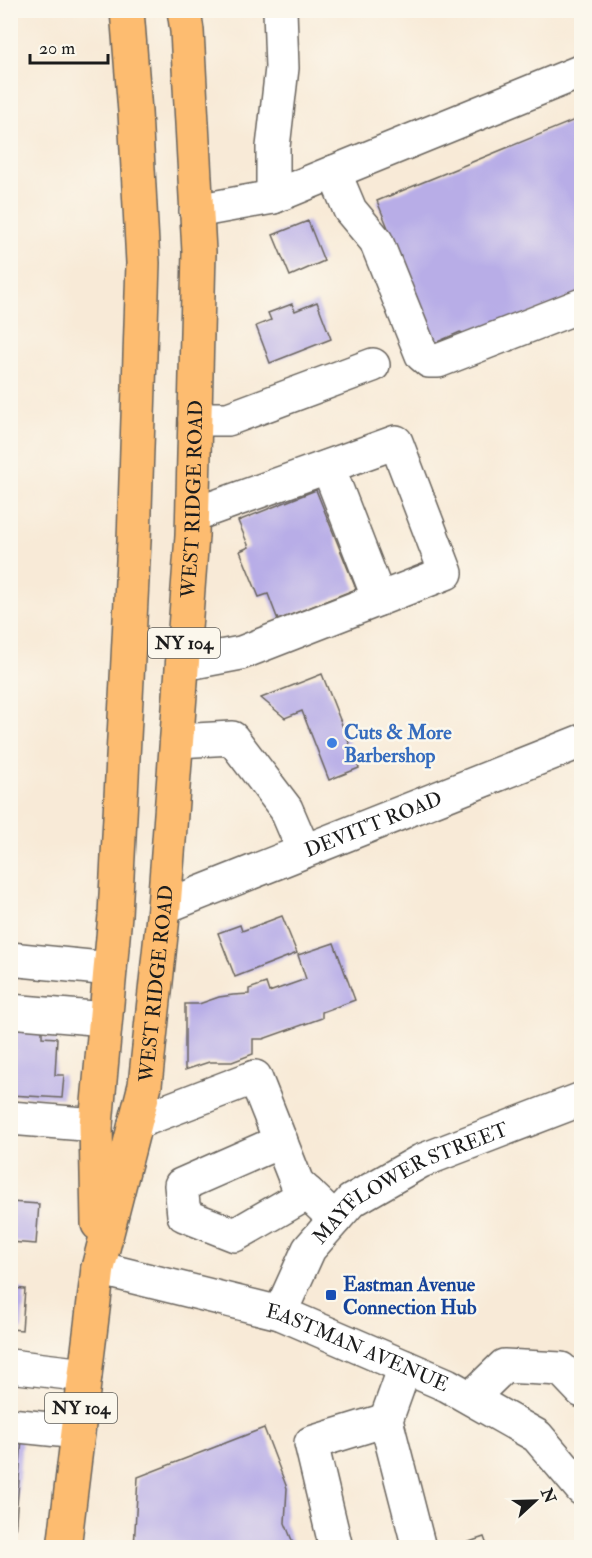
<svg xmlns="http://www.w3.org/2000/svg" width="592" height="1558" font-family="'IM FELL Double Pica',serif">
<rect width="100%" height="100%" fill="#fbf7ec"/>
<filter id="ink" filterUnits="userSpaceOnUse"><feTurbulence type="fractalNoise" baseFrequency=".0167" numOctaves="2"/><feDisplacementMap in="SourceGraphic" scale="12" xChannelSelector="R" yChannelSelector="G"/><feConvolveMatrix kernelMatrix="1 2 1 2 8 2 1 2 1" color-interpolation-filters="sRGB"/></filter>
<filter id="wash" filterUnits="userSpaceOnUse"><feTurbulence type="fractalNoise" baseFrequency=".008" numOctaves="4" result="noise"/><feDisplacementMap in="SourceGraphic" scale="24" xChannelSelector="R" yChannelSelector="G"/><feGaussianBlur stdDeviation="1.35" result="paint"/><feColorMatrix in="noise" values="0 0 0 0 0 0 0 0 0 0 0 0 0 0 0 0 0 1.4 0 .05"/><feComposite in="paint" operator="in"/></filter>
<g filter="url(#wash)">
<rect width="100%" height="100%" fill="#f8ead7"/>
<g id="blocks">
<path fill="#b8ade7" d="M582 117V294L473 336 460 332 435 343 377 201Z
M308 221 324 261 290 276 273 235Z
M317 302 331 339 270 363 256 326 271 320 268 313 292 304 295 311Z
M316 490 356 589 278 620 268 594 259 597 240 551 249 547 238 521Z
M322 674 359 768 329 780 302 711 285 718 261 698Z
M282 916 297 953 235 977 218 933 240 925 242 931Z
M334 943 355 1000 322 1012V1018L263 1039H253V1054L232 1062H209L185 1070V1004H199L219 997 233 995 249 994V989L266 983 269 992 306 979 298 955Z
M10 1028 42 1029V1037L57 1038 55 1075H64L62 1098 10 1095Z
M10 1202 39 1204 36 1244 10 1242Z
M10 1288 25 1289 22 1330 10 1329Z
M264 1428 287 1488 285 1523 295 1548H134L138 1477Z
M10 1437 22 1438 14 1548H10Z
M484 1537 488 1548H454V1547Z"/>
</g>
</g>
<g filter="url(#ink)">
<use href="#blocks" fill-opacity="0" stroke="#69645d" stroke-width="1.5"/>
<g fill="none" stroke-linecap="round" stroke-linejoin="round">
<g stroke="#69645d" stroke-width="36">
<g id="minor">
<path d="M280 10 282 68 273 147V197L334 172 350 210 376 241 422 355 429 361H438L582 305"/>
<path d="M334 172 582 71"/>
<path d="M196 211 273 197"/>
<path d="M195 419H228L373 365"/>
<path d="M328 467 379 599"/>
<path d="M183 664 241 653 446 573 396 442 193 515"/>
<path d="M177 741 232 738 286 809 304 851"/>
<path id="s1" d="M164 907 582 741"/>
<path d="M10 959 110 969"/>
<path d="M10 1011 105 1019"/>
<path d="M10 1118 96 1125"/>
<path d="M135 1123 255 1077 297 1183 335 1219"/>
<path d="M281 1141 181 1185 184 1215 235 1235 308 1193"/>
<path id="s2" d="M98 1268 280 1313 447 1385 537 1436 582 1489"/>
<path id="s3" d="M280 1313 309 1249 351 1201 421 1161 582 1099"/>
<path d="M10 1366 85 1375"/>
<path d="M405 1367 386 1420 419 1548"/>
<path d="M471 1398 504 1366 561 1369 582 1391"/>
<path d="M10 1425 78 1432"/>
<path d="M336 1548 311 1443 386 1420"/>
</g>
</g>
<g stroke="#69645d" stroke-width="36">
<g id="highway">
<path d="M98 1224 96 1125 115 915 134 541 143 263 135 112 127 10"/>
<path id="s4" d="M64 1548 98 1268 145 1085 164 907 192 536 199 252 187 31 184 10"/>
</g>
</g>
<use href="#minor" stroke="#fff" stroke-width="33"/>
<use href="#highway" stroke="#fdbc6f" stroke-width="33"/>
</g>
</g>
<circle fill="#3f7fe0" stroke="#fbf7ec" stroke-width="2" cx="332" cy="743" r="6"/>
<rect fill="#1a4fb4" stroke="#fbf7ec" stroke-width="2" x="325" y="1289" width="12" height="12" rx="3"/>
<g text-anchor="middle" dominant-baseline="central" stroke-width="5" stroke-linejoin="round" paint-order="stroke">
<g fill="#fbf7ec" stroke="#5f5e5a" stroke-width="1.5">
<rect x="148" y="628" width="72" height="30" rx="4.5"/>
<rect x="45" y="1393" width="72" height="30" rx="4.5"/>
</g>
<g font-size="18" font-weight="bold" fill="#1c1c1c">
<text x="184" y="643">NY 104</text>
<text x="81" y="1408">NY 104</text>
</g>
<g font-size="20" fill="#1c1c1c" stroke="#fbf7ec">
<text stroke="none"><textPath href="#s4" startOffset="1059">WEST RIDGE ROAD</textPath></text>
<text stroke="none"><textPath href="#s1" startOffset="225">DEVITT ROAD</textPath></text>
<text stroke="none"><textPath href="#s4" startOffset="573">WEST RIDGE ROAD</textPath></text>
<text stroke="none"><textPath href="#s3" startOffset="194">MAYFLOWER STREET</textPath></text>
<text stroke="none"><textPath href="#s2" startOffset="272">EASTMAN AVENUE</textPath></text>
</g>
<g font-size="20" font-weight="bold" fill="#366cbe" stroke="#fbf7ec" text-anchor="start">
<text x="344" y="732">Cuts &amp; More<tspan x="344" dy="23">Barbershop</tspan></text>
</g>
<g font-size="20" font-weight="bold" fill="#164399" stroke="#fbf7ec" text-anchor="start">
<text x="343" y="1284">Eastman Avenue<tspan x="343" dy="23">Connection Hub</tspan></text>
</g>
</g>
<rect width="592" height="1558" fill="none" stroke="#fbf7ec" stroke-width="36"/>
<g transform="translate(535 1501) rotate(68)" stroke="#fbf7ec" stroke-width="4.5" paint-order="stroke">
<path d="M0-4.5L10 22L0 15L-10 22Z" fill="#1c1c1c"/>
<text y="-9" font-size="16" font-weight="bold" text-anchor="middle" fill="#1c1c1c">N</text>
</g>
<path d="M30 54v9h78v-9" fill="none" stroke="#1c1c1c" stroke-width="3"/>
<text x="39" y="54" font-size="18" fill="#1c1c1c" stroke="#fbf7ec" stroke-width="4.5" paint-order="stroke">20 m</text>
</svg>
